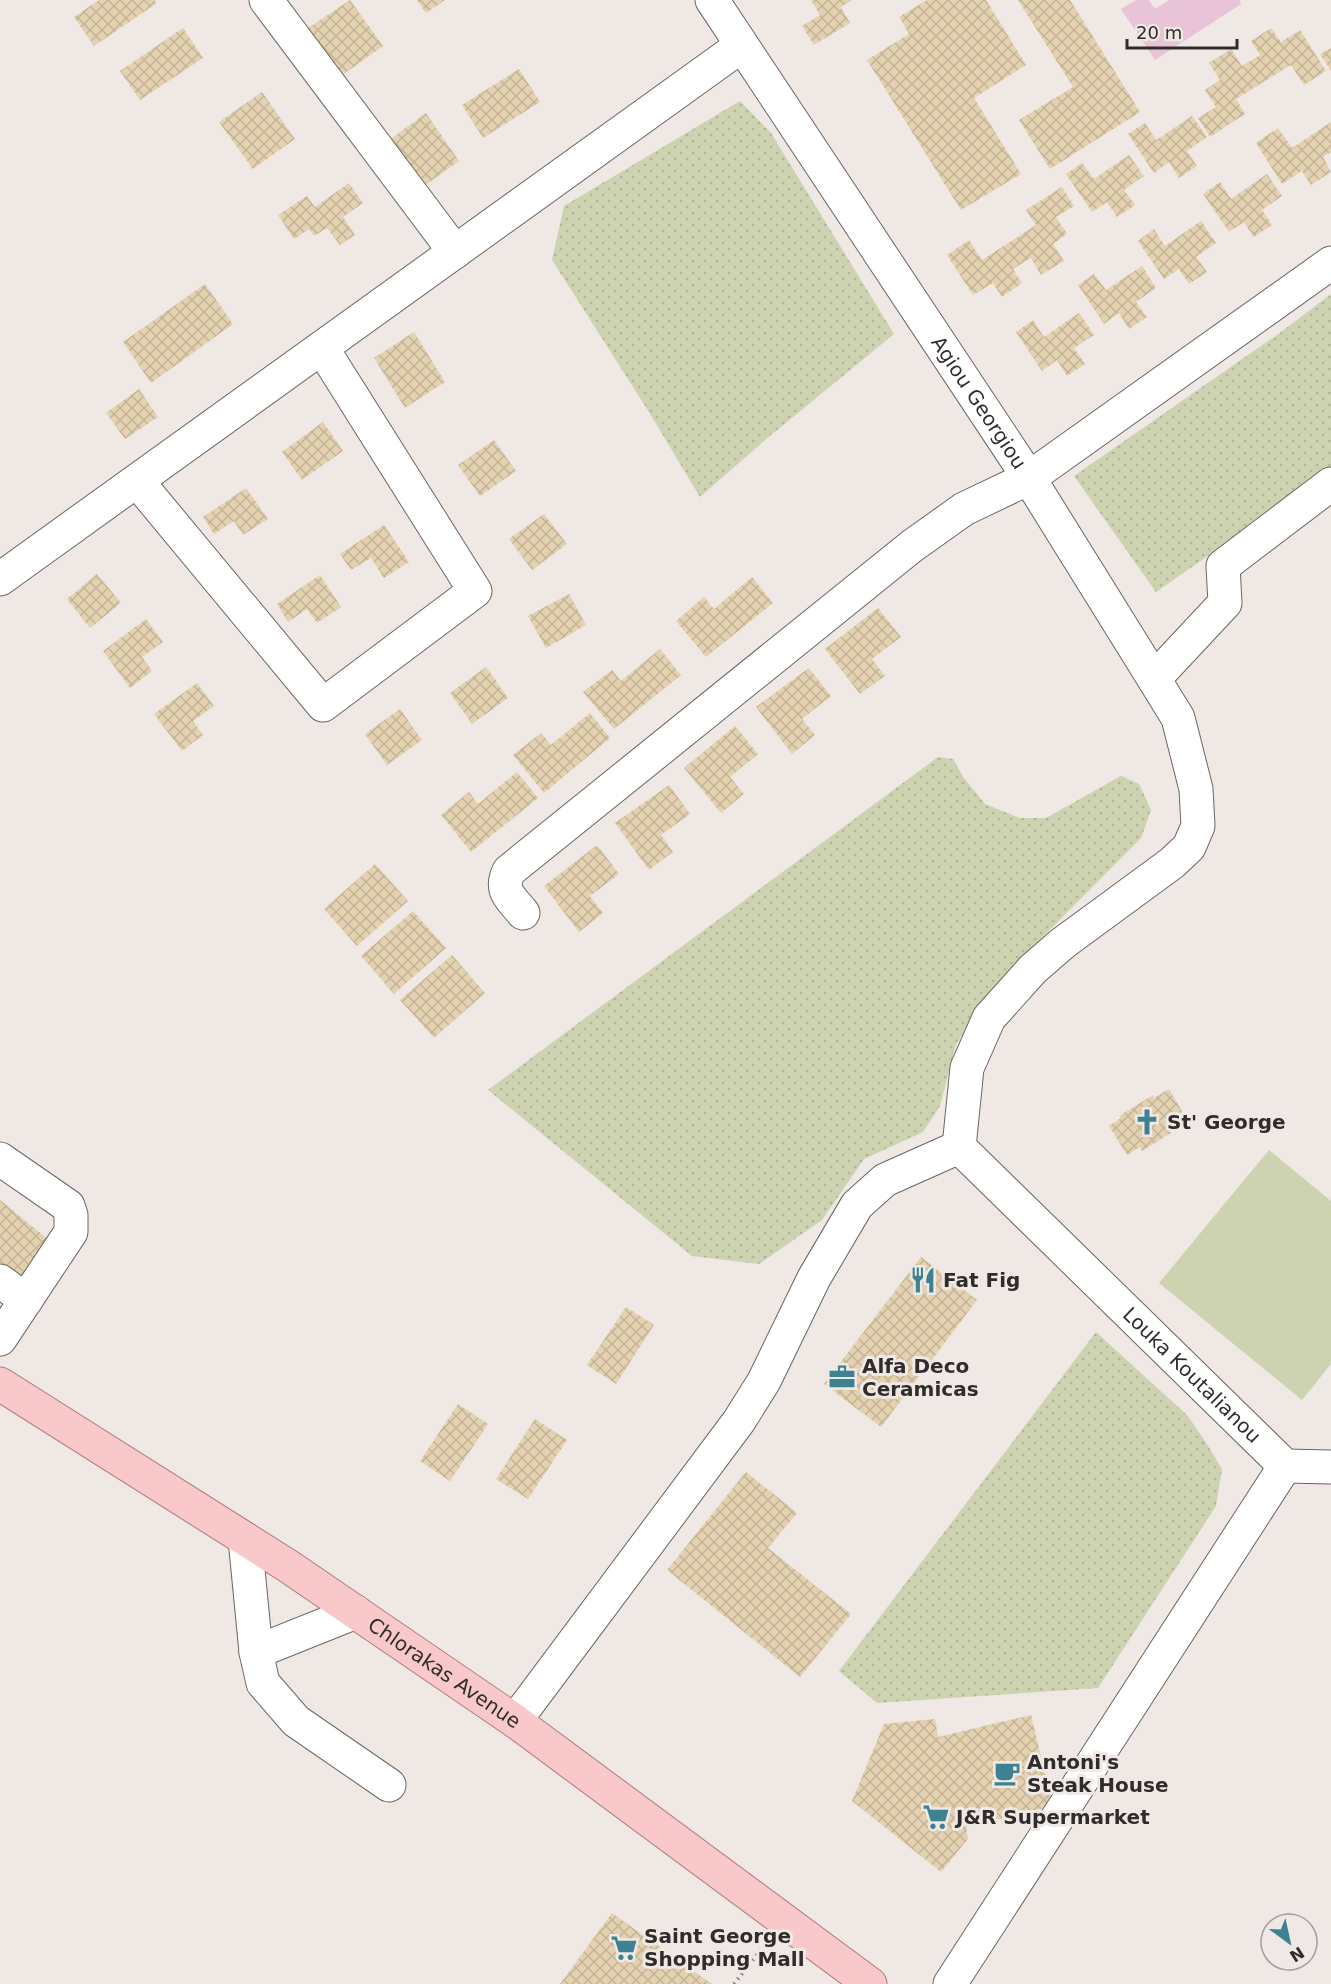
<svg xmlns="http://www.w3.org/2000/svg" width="1331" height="1984" font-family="'DejaVu Sans',sans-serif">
<defs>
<pattern id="grass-dots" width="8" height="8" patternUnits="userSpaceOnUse" patternTransform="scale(1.5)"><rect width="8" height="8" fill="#cdd3b0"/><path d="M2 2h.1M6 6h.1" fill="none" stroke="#b0b598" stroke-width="1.8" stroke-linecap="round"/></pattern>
<pattern id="building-cross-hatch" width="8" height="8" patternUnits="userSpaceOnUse" patternTransform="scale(1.5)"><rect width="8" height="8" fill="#e3d1af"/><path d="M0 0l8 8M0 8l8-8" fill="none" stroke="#c3b497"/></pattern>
</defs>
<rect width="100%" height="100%" fill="#efe8e4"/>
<path fill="url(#grass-dots)" d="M740 101 771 133 894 334 765 440 700 497 649 412 552 260 564 206Z
M1331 294V470L1156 592 1074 476 1281 332Z
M938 757 953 759 964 778 985 804 1020 818H1046L1121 776 1139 784 1151 810 1141 838 1003 977 956 1044 940 1106 923 1132 864 1159 822 1220 759 1264 692 1256 488 1090Z
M1096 1332 1187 1415 1205 1441 1222 1469 1216 1506 1098 1688 877 1703 839 1671Z"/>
<path fill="#cdd3b0" d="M1269 1150 1331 1201V1364L1302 1400 1159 1283Z"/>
<path fill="#e9c4d8" d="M1136 0H1149L1155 9 1169 0H1240L1241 4 1155 60 1121 9Z"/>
<path fill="url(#building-cross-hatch)" d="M99 0H154L157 3 94 46 74 17Z
M350 0 383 46 341 76 307 29Z
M417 0H445L426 13Z
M811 0H852L841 7 850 23 814 45 802 26 820 15Z
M927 0H986L1026 65 974 98 1021 174 961 210 867 60 909 34 899 17Z
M1018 0H1070L1140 112 1050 169 1019 120 1073 87Z
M183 28 203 58 140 100 120 71Z
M1271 28 1281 42 1300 30 1326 71 1304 85 1291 65 1236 99 1245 114 1210 137 1198 118 1216 107 1205 90 1220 80 1209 63 1231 49 1242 66 1260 55 1251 41Z
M1331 48V71L1320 54Z
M519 69 540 102 483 138 462 105Z
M262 92 295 139 253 169 219 122Z
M426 113 459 161 417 191 384 144Z
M1192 116 1207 137 1187 151 1197 166 1179 178 1169 162 1154 173 1128 134 1145 123 1156 140Z
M1331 122V152L1323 157 1331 172 1311 185 1302 171 1282 184 1256 143 1278 128 1292 148Z
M1129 155 1144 176 1124 190 1135 205 1117 217 1107 202 1092 212 1066 174 1082 163 1094 179Z
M1267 174 1282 196 1262 210 1272 225 1254 237 1244 222 1229 232 1203 194 1220 182 1231 199Z
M349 183 363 203 343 217 355 235 340 245 327 228 314 236 309 229 294 239 278 215 307 196 315 207Z
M1062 187 1074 206 1056 217 1067 234 1053 244 1064 261 1041 275 1031 258 1013 269 1022 283 1002 297 993 283 973 295 947 255 969 240 982 260 1036 225 1026 210Z
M1201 221 1216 243 1196 257 1207 272 1189 284 1179 269 1164 279 1138 241 1154 229 1165 246Z
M1142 266 1156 288 1136 302 1147 317 1129 329 1119 313 1104 324 1078 285 1094 274 1106 290Z
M205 284 233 324 151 383 123 342Z
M1079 313 1094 335 1074 348 1085 364 1067 376 1057 360 1042 371 1016 332 1033 320 1044 337Z
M414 332 445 382 405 408 374 358Z
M139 389 158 417 125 439 106 413Z
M323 422 343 451 302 480 282 452Z
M494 440 516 471 480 496 458 465Z
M246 488 268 519 243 535 234 521 214 534 203 517Z
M544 514 567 544 532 570 509 539Z
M384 525 409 562 384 578 371 558 351 570 340 554Z
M97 574 121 603 90 628 67 599Z
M320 575 341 607 317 623 307 609 288 622 277 604Z
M752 577 773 603 706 657 676 621 704 597 714 609Z
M569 594 586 625 546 648 528 616Z
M878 608 901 637 872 659 885 676 860 694 825 649Z
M146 619 163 642 142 657 152 671 130 688 103 651Z
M660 649 681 675 614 729 583 692 612 670 621 681Z
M486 667 508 698 472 724 450 693Z
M809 668 831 696 802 719 815 735 792 754 756 707Z
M197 683 214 706 193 721 203 735 182 751 154 714Z
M400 709 422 740 387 765 365 734Z
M590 713 610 738 544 793 513 755 541 733 551 745Z
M735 726 758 754 730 777 744 794 721 813 684 768Z
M517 772 538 798 471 852 441 815 469 792 478 804Z
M669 785 690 814 661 835 673 852 649 870 615 823Z
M597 845 619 874 590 896 603 913 579 932 544 886Z
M375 864 408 901 357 946 324 909Z
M413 911 446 948 394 994 361 956Z
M452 955 485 993 434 1038 400 1000Z
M1169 1089 1186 1118 1169 1129 1171 1133 1142 1151 1140 1147 1127 1155 1109 1126 1121 1118 1119 1116 1153 1095 1154 1098Z
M0 1200 55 1245 17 1291 0 1276Z
M921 1257 977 1300 881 1427 824 1384Z
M626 1307 654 1325 616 1384 587 1365Z
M458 1404 488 1424 450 1481 420 1461Z
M535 1419 567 1440 528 1499 496 1479Z
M746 1472 797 1513 768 1548 851 1614 800 1677 667 1570Z
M1031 1715 1053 1806 966 1827 968 1839 941 1872 852 1801 884 1724 935 1719 938 1737Z
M612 1913 712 1984H560Z"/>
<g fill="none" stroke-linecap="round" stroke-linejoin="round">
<g stroke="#6c6562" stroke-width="35">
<g id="minor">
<path d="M266 0 455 252"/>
<path id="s1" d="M712 0 1029 478 1154 679 1178 718 1196 789 1198 826 1189 847 1172 863 1063 943 1033 969 989 1018 967 1068 959 1147"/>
<path d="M137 481 323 705 475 591 322 348"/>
<path d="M0 579 741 46"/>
<path d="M1154 679 1225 603 1223 566 1331 484"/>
<path d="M523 913C511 898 499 891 509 871L912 546 964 509 1029 478 1331 263"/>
<path id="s2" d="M959 1147 1285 1466"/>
<path d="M0 1159 68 1206 71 1215V1232L0 1339"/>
<path d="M0 1281 26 1300"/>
<path d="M1285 1466 1331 1467"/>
<path d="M245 1539 256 1652 263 1683 296 1721 389 1785"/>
<path d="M256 1652 356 1612"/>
<path d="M515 1721 739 1421 764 1381 814 1278 857 1205 885 1180 959 1147"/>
<path d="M950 1984 1285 1466"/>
</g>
</g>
<g stroke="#af797b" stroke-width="35">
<g id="major">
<path id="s3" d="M0 1384 288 1566 515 1721 870 1984"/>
</g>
</g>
<path stroke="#86817e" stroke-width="4" stroke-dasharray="1.5 4.5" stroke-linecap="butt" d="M734 1984 763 1947"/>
<use href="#minor" stroke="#fff" stroke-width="33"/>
<use href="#major" stroke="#f8c8ca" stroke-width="33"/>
</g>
<defs>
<g id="church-bare" transform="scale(2.07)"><path d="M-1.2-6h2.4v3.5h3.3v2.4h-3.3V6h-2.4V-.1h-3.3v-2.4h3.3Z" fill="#3e8191" stroke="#efe8e4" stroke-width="2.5" paint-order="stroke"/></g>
<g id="restaurant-bare" transform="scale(2.07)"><path d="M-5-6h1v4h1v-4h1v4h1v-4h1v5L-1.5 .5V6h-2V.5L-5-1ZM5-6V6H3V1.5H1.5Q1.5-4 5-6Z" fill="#3e8191" stroke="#efe8e4" stroke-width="2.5" paint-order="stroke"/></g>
<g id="office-bare" transform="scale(2.07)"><path d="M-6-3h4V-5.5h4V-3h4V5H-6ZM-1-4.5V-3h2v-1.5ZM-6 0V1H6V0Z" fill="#3e8191" stroke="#efe8e4" stroke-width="2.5" paint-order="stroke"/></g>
<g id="cafe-bare" transform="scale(2.07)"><path d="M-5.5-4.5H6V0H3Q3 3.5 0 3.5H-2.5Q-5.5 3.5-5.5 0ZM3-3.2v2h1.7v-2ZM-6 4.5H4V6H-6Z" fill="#3e8191" stroke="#efe8e4" stroke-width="2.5" paint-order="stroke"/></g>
<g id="supermarket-bare" transform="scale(2.07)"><path d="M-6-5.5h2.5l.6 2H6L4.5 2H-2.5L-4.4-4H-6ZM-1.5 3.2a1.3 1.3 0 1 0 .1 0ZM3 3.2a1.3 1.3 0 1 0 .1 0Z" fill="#3e8191" stroke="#efe8e4" stroke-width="2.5" paint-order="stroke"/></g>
</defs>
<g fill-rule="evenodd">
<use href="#church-bare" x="1147" y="1122"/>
<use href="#restaurant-bare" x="923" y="1280"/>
<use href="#office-bare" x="842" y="1377"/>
<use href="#cafe-bare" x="1007" y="1773"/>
<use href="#supermarket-bare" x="936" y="1817"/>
<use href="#supermarket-bare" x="624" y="1948"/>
</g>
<g text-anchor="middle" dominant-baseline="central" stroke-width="6" stroke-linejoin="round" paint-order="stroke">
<g font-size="20" fill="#2f2c2b" stroke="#efe8e4">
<text stroke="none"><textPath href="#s1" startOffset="483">Agiou Georgiou</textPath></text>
<text stroke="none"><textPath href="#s2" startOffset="326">Louka Koutalianou</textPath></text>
<text stroke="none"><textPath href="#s3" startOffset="530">Chlorakas Avenue</textPath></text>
</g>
<g font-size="20" font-weight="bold" fill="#2f2c2b" stroke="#efe8e4" text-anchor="start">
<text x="1167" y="1122">St' George</text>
<text x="943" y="1280">Fat Fig</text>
<text x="862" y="1366">Alfa Deco<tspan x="862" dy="23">Ceramicas</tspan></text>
<text x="1027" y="1762">Antoni's<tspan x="1027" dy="23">Steak House</tspan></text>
<text x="956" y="1817">J&amp;R Supermarket</text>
<text x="644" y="1936">Saint George<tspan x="644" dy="23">Shopping Mall</tspan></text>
</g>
</g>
<g transform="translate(1289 1942) rotate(147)"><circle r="28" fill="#efe8e4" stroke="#a29d9a" stroke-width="1.5"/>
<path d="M0-4.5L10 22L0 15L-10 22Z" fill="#3e8191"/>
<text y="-9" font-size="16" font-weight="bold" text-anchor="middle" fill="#2f2c2b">N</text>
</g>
<path d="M1127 39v9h110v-9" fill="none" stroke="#2f2c2b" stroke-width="3"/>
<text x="1136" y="39" font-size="18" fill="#2f2c2b" stroke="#efe8e4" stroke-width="4.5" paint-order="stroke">20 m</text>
</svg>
